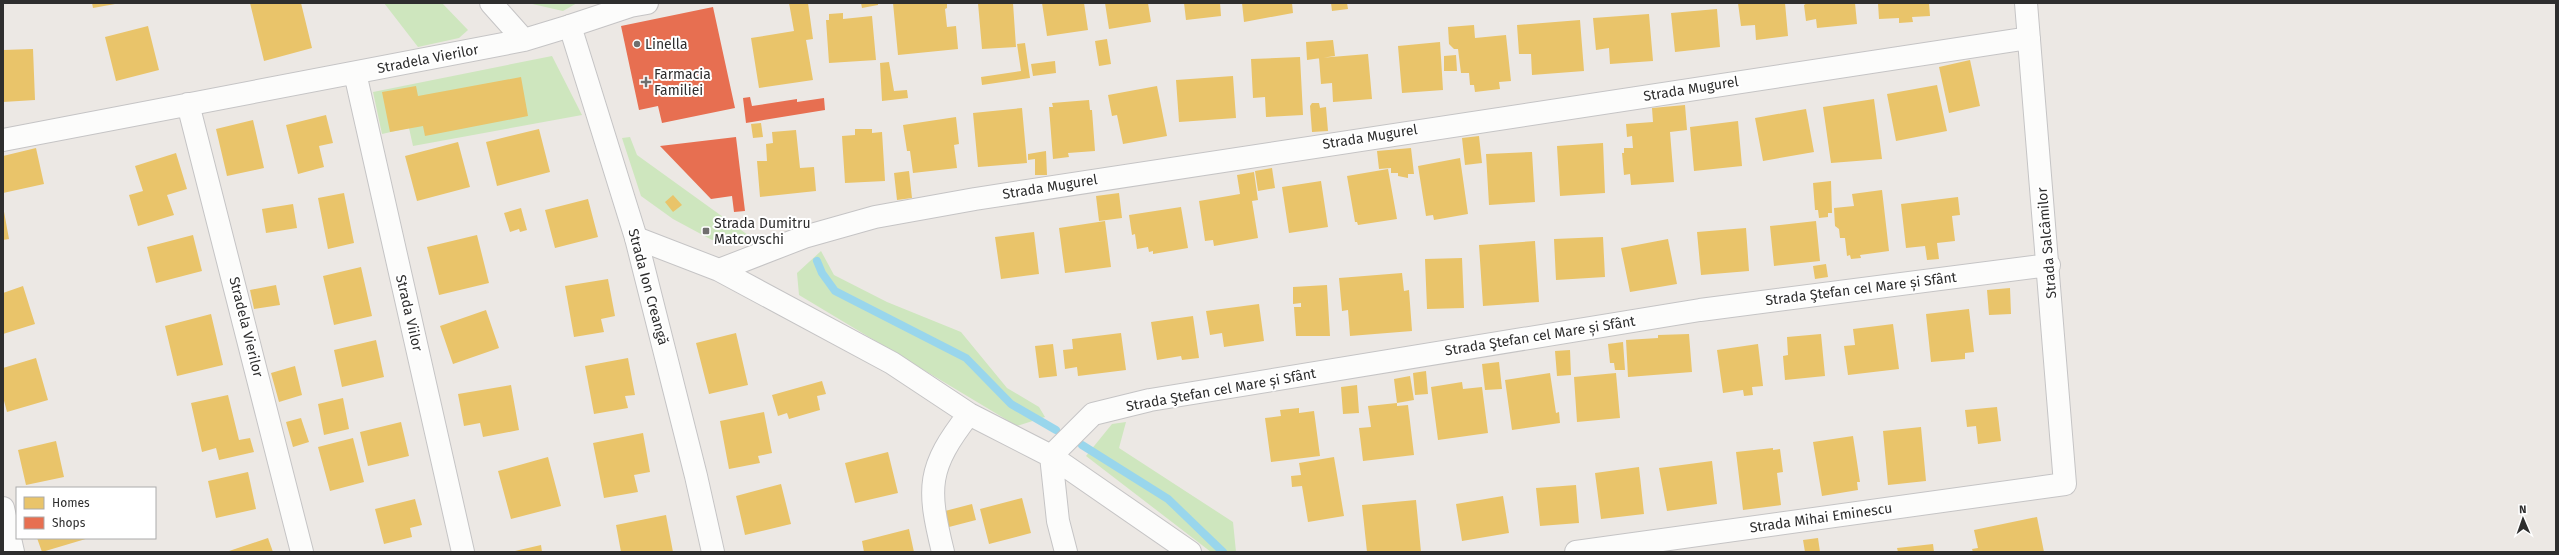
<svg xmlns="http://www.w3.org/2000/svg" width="2559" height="555" font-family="'Fira Sans',sans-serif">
<rect width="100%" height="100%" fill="#ece8e4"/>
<path fill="#cee6be" d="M384 3H442L468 30 459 38 418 47Z
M528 3H577L563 11Z
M552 56 582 115 413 146 409 128 382 134 373 92Z
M630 137 637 155 748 235 736 241 712 240 673 219 641 196 622 138Z
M821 251 834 275 887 302 961 332 1007 388 1039 407 1045 417 1017 426 799 295 797 273Z
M1126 422 1119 448 1233 522 1236 552H1211L1086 456 1112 424Z"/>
<path fill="#e9c46a" d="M92 3H115V4L93 8Z
M250 3H301L312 48 264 61Z
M789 3H808L813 39 806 40 813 80 759 88 751 38 794 31Z
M861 3H878V5L862 8Z
M893 3H947V8L945 9 947 27 956 26 958 49 898 55Z
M978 3H1013L1016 47 982 49Z
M1042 3H1084L1088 30 1047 36Z
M1105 3H1148L1151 22 1109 29Z
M1184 3H1220L1221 16 1186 20Z
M1242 3H1292L1293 13 1244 22Z
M1331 3H1347L1348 9 1332 11Z
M1738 3H1785L1788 36 1756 40 1755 25 1741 26Z
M1807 3H1855L1857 24 1817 28 1816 19 1806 21 1804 5Z
M1878 3H1929L1930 16 1912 17 1913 22 1899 23V18L1879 19Z
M1717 9 1720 47 1675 52 1671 13Z
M843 13V19L872 16 876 60 829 63 826 20H829V14Z
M1649 14 1653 61 1610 64 1609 48 1596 50 1593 18Z
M1580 20 1584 71 1532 75 1531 54H1519L1517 25Z
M1474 25 1475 38 1506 35 1511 81 1499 82 1500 89 1475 92 1474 85H1470L1469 73H1461L1458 49H1454L1449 44 1448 27Z
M148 26 159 70 116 81 105 37Z
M1107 39 1111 64 1099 66 1095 41Z
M1333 40 1335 56 1307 60 1306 42Z
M1440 42 1443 90 1402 93 1398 46Z
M1025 43 1030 78 982 85 981 77 1021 71 1017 44Z
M33 49 35 100 3 102V50Z
M1368 54 1372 99 1333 102 1332 83 1321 84 1319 58Z
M1456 55 1457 71H1444V56Z
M1300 57 1303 115 1266 117 1265 97 1253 98 1251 59Z
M1970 60 1980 106 1949 113 1939 67Z
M1055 61 1056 73 1033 76 1031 64Z
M889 62 894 91 907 90 908 98 882 101 880 63Z
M1233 76 1236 118 1179 122 1176 80Z
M521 77 528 116 425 136 423 126 390 132 382 92 416 86 418 96Z
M1937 85 1947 131 1896 141 1887 94Z
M1157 86 1167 136 1123 144 1117 115 1112 116 1108 95Z
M1874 99 1882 159 1831 163 1823 107Z
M1089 100 1090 110H1092L1095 151 1068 153 1069 157 1053 159 1049 107H1053L1052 103Z
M1312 103H1319L1320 108 1326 107 1328 131 1312 132 1310 106Z
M1685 105 1687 130 1670 132 1674 182 1631 185 1630 174 1624 175 1622 153H1624V148H1633L1632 136 1627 137 1626 124 1653 122 1652 108Z
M1022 108 1027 163 978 167 973 113Z
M1806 109 1814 152 1763 161 1755 118Z
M326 115 333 143 319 146 324 167 298 174 286 125Z
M956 117 959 144 954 145 957 168 913 173 910 151H907L903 125Z
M253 120 264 168 227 176 216 129Z
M1738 121 1742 166 1694 171 1690 127Z
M761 123 763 137 753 138 751 124Z
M539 129 550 172 497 186 486 142Z
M855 129H872V133L882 132 885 181 845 183 842 136 855 135Z
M796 130 800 168 814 167 816 191 760 197 757 161H767L766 144 773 143 772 132Z
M1479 136 1482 163 1465 165 1462 138Z
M458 142 470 187 417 201 405 156Z
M1603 143 1605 193 1560 196 1557 146Z
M36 148 44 184 3 193V156Z
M1411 148 1414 174H1408V178L1398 176V173H1391V168L1379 169 1377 151Z
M1046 151 1047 175H1035V159L1028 160V154Z
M1532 152 1535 202 1489 205 1486 154Z
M176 153 187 189 167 195 174 215 138 226 129 195 143 191 135 166Z
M1460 158 1468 214 1434 220 1433 215 1426 216 1418 166Z
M1272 168 1275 188 1258 191 1255 171Z
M1388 169 1397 219 1358 225 1357 222H1355L1347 176Z
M909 171 912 198 897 200 894 173Z
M1254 172 1258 200 1252 201 1258 238 1214 246 1213 240 1205 241 1199 201 1240 194 1237 175Z
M1321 181 1328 227 1289 233 1282 187Z
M1831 181 1832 213H1828V217L1819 218 1818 210H1815L1813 183Z
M1882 190 1889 251 1860 255 1861 258 1851 259 1850 255 1847 256 1845 238H1840L1839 229 1835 226 1834 208 1854 206 1852 194Z
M344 193 354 243 328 249 318 198Z
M1119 193 1122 218 1099 221 1096 196Z
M673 195 682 205 673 212 665 202Z
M1958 197 1960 215 1952 216 1955 241 1937 243 1939 259 1927 260 1925 246 1906 248 1901 204Z
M588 199 598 237 555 248 545 210Z
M293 204 297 228 266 233 262 209Z
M3 206 9 239 3 240Z
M1181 207 1188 248 1153 254V251L1149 252 1148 247 1137 249 1135 234 1132 235 1129 215Z
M521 208 527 230 520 232 519 229 510 232 504 213Z
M1105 221 1111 267 1065 273 1059 228Z
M1816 221 1820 261 1774 266 1770 226Z
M1746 228 1749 271 1701 275 1697 232Z
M1034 232 1039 274 1001 279 995 237Z
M193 235 202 271 156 283 147 247Z
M477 235 489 283 439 295 427 247Z
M1603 237 1605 277 1556 280 1554 239Z
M1668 239 1677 284 1630 292 1621 248Z
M1535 241 1539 302 1483 306 1479 245Z
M1462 258 1464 308 1427 309 1425 259Z
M1826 264 1828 277 1815 279 1813 266Z
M361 267 372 316 334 325 323 276Z
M1402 273 1404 291 1409 290 1412 331 1350 336 1348 310 1342 311 1339 278Z
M608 279 615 316 601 319 604 332 574 337 565 286Z
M276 285 280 305 254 309 250 290Z
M1327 285 1330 336H1296L1294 307H1301V303L1293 304V287Z
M23 286 35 324 3 334V293Z
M2010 288 2011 314 1989 315 1987 290Z
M1259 304 1264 341 1224 347 1222 333 1210 335 1206 311Z
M1969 309 1974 352 1965 353V359L1931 362 1926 314Z
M486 310 499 348 453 364 440 326Z
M211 314 223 365 177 376 165 326Z
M1193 316 1199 358 1182 360 1181 356 1157 360 1151 322Z
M1893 324 1899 369 1848 375 1844 346 1855 345 1853 329Z
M736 333 748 385 709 394 696 343Z
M1121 333 1126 370 1078 376 1077 367 1065 369 1063 350 1073 349 1072 339Z
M1689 334 1692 372 1628 377 1626 340 1658 338V335Z
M1821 334 1825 376 1785 380 1783 356 1788 355 1787 337Z
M376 340 384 377 342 387 334 350Z
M1623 342 1625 370H1615L1614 363H1610L1608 344Z
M1053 344 1057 376 1039 378 1035 346Z
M1758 344 1763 386 1752 387 1753 395 1744 396 1743 390 1723 393 1717 350Z
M1570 350 1571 375 1557 376 1555 351Z
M36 358 48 400 7 412 3 397V368Z
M628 358 635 395 625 396 628 408 594 414 585 366Z
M1499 362 1502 389 1485 390 1482 364Z
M295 366 302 395 279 402 271 373Z
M1426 371 1428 394 1415 395 1413 373Z
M1550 373 1556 413 1559 412 1560 423 1512 430 1505 380Z
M1616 373 1620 418 1577 422 1574 377Z
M1410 376 1414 400 1397 403 1394 379Z
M822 381 826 394 817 396 820 410 789 419 787 413 778 416 772 395Z
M1462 382 1463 389 1482 387 1488 433 1438 440 1431 387Z
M511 385 519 430 483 437 480 423 464 426 458 394Z
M1357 385 1359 413 1343 414 1341 387Z
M228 395 239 440 250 438 254 452 219 460 216 448 202 452 191 403Z
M343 398 349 429 324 435 318 404Z
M1397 403V406L1408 405 1414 455 1363 461 1359 428 1371 427 1368 406Z
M1997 407 2001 441 1978 444 1976 426 1967 427 1965 410Z
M1299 408V413L1314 411 1320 456 1271 462 1265 418 1281 416 1280 410Z
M764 412 772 453 758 456 760 463 729 469 720 421Z
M301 418 309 442 293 447 286 422Z
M401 422 409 456 368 466 360 432Z
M1921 427 1926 481 1888 485 1883 431Z
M643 433 650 472 634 475 638 492 604 498 593 443Z
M1853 436 1860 482H1857L1858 490 1822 496 1813 442Z
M353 438 364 482 330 491 318 447Z
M56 441 64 477 26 485 18 450Z
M1773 448V450L1780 449 1783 472 1777 473 1781 505 1743 510 1736 452Z
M888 452 898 493 855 503 845 463Z
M548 457 561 506 511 519 498 471Z
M1334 457 1344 516 1308 522 1302 486 1292 487 1291 476 1301 475 1299 463Z
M1712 461 1717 504 1667 511 1659 468Z
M1639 467 1644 514 1601 519 1595 473Z
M248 472 256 509 216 518 208 481Z
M781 484 791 524 745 535 736 496Z
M1576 485 1579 523 1540 526 1536 488Z
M1503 496 1509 533 1462 541 1456 504Z
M1022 498 1031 533 989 544 980 509Z
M415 499 422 525 410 528 412 537 384 544 375 509Z
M1416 500 1421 552H1367L1362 505Z
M972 504 976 520 949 527 945 511Z
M666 515 673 552H621L616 525Z
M2037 517 2044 552H1973L1972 549 1978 548 1974 530Z
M909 529 914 552H864L862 541Z
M37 538H89L42 552Z
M268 538 273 552H226Z
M1818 538 1820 552H1805L1803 540Z
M1933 544 1934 552H1898L1897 548Z
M541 545 542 552H515V551Z"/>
<path fill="#e76f51" d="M713 7 735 108 662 123 658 106 639 110 621 26Z
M750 97 752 106 797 99V102L824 98 825 110 746 123 743 98Z
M736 137 745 211 734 212 732 196 711 199 660 146Z"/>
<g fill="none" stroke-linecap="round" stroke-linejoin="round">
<path stroke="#99d6ec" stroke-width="8" d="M817 261 822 273 835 291 966 358 1011 404 1056 430
M1082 445 1168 499 1223 552"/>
<g stroke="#c5c4c5" stroke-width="24">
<path id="street" d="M491 3 524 40
M355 73 463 552
M188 104 302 552
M3 140 524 40 570 26
M636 238 719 270 892 363 969 414 1051 456 1190 552
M719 270 804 237 875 217 975 199 2029 38
M1051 456 1093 414 1150 400 1700 310 2049 265
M1051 456 1058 521 1066 552
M3 508 13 552
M943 552C927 487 927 468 969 414
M1576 552 2065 484 2026 3"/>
</g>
<g stroke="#c5c4c5" stroke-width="24">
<path id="secondary" d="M647 3 630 6 570 26 636 238 696 476 713 552"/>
</g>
<use href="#street" stroke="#fcfcfb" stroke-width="22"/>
<use href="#secondary" stroke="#fcfcfb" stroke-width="22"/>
</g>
<g fill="#706f6e" stroke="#fff" stroke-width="1.5">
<circle cx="637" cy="44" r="4"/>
<path d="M644 76h4v4h4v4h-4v4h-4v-4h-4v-4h4z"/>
<rect x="702" y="227" width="8" height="8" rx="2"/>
</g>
<g text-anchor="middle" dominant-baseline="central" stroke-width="4" stroke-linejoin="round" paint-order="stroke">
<g font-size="14" fill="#2e2e2e" stroke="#fff" text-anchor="start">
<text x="645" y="44">Linella</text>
<text x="654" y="74">Farmacia<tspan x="654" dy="16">Familiei</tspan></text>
<text x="714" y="223">Strada Dumitru<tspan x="714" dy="16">Matcovschi</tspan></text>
</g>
<g font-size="14" fill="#2e2e2e" stroke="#fff">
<text transform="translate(428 59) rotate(-11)">Stradela Vierilor</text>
<text transform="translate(1691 89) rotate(-9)">Strada Mugurel</text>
<text transform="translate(1370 137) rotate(-9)">Strada Mugurel</text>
<text transform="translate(1050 187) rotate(-9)">Strada Mugurel</text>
<text transform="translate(2047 243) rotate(-95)">Strada Salcâmilor</text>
<text transform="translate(648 287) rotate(75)">Strada Ion Creangă</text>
<text transform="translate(1861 289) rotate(-7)">Strada Ştefan cel Mare și Sfânt</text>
<text transform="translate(409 313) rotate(77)">Strada Viilor</text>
<text transform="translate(246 327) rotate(76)">Stradela Vierilor</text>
<text transform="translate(1540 336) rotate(-9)">Strada Ştefan cel Mare și Sfânt</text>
<text transform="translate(1221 390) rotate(-10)">Strada Ştefan cel Mare și Sfânt</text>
<text transform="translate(1821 518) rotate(-8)">Strada Mihai Eminescu</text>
</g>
</g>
<rect width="2559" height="555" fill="none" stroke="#2e2e2e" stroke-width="8"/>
<rect x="16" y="487" width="140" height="52" fill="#ffffff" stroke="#ababab"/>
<rect x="24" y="497" width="20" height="12" fill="#e9c46a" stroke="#ababab"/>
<text x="52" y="507" font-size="12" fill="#2e2e2e">Homes</text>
<rect x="24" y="517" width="20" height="12" fill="#e76f51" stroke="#ababab"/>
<text x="52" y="527" font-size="12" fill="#2e2e2e">Shops</text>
<g transform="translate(2523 519) rotate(358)" stroke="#ffffff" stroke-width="3" paint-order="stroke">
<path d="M0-3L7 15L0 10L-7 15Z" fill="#2e2e2e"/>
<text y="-6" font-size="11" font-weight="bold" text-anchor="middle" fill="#2e2e2e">N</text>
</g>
</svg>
